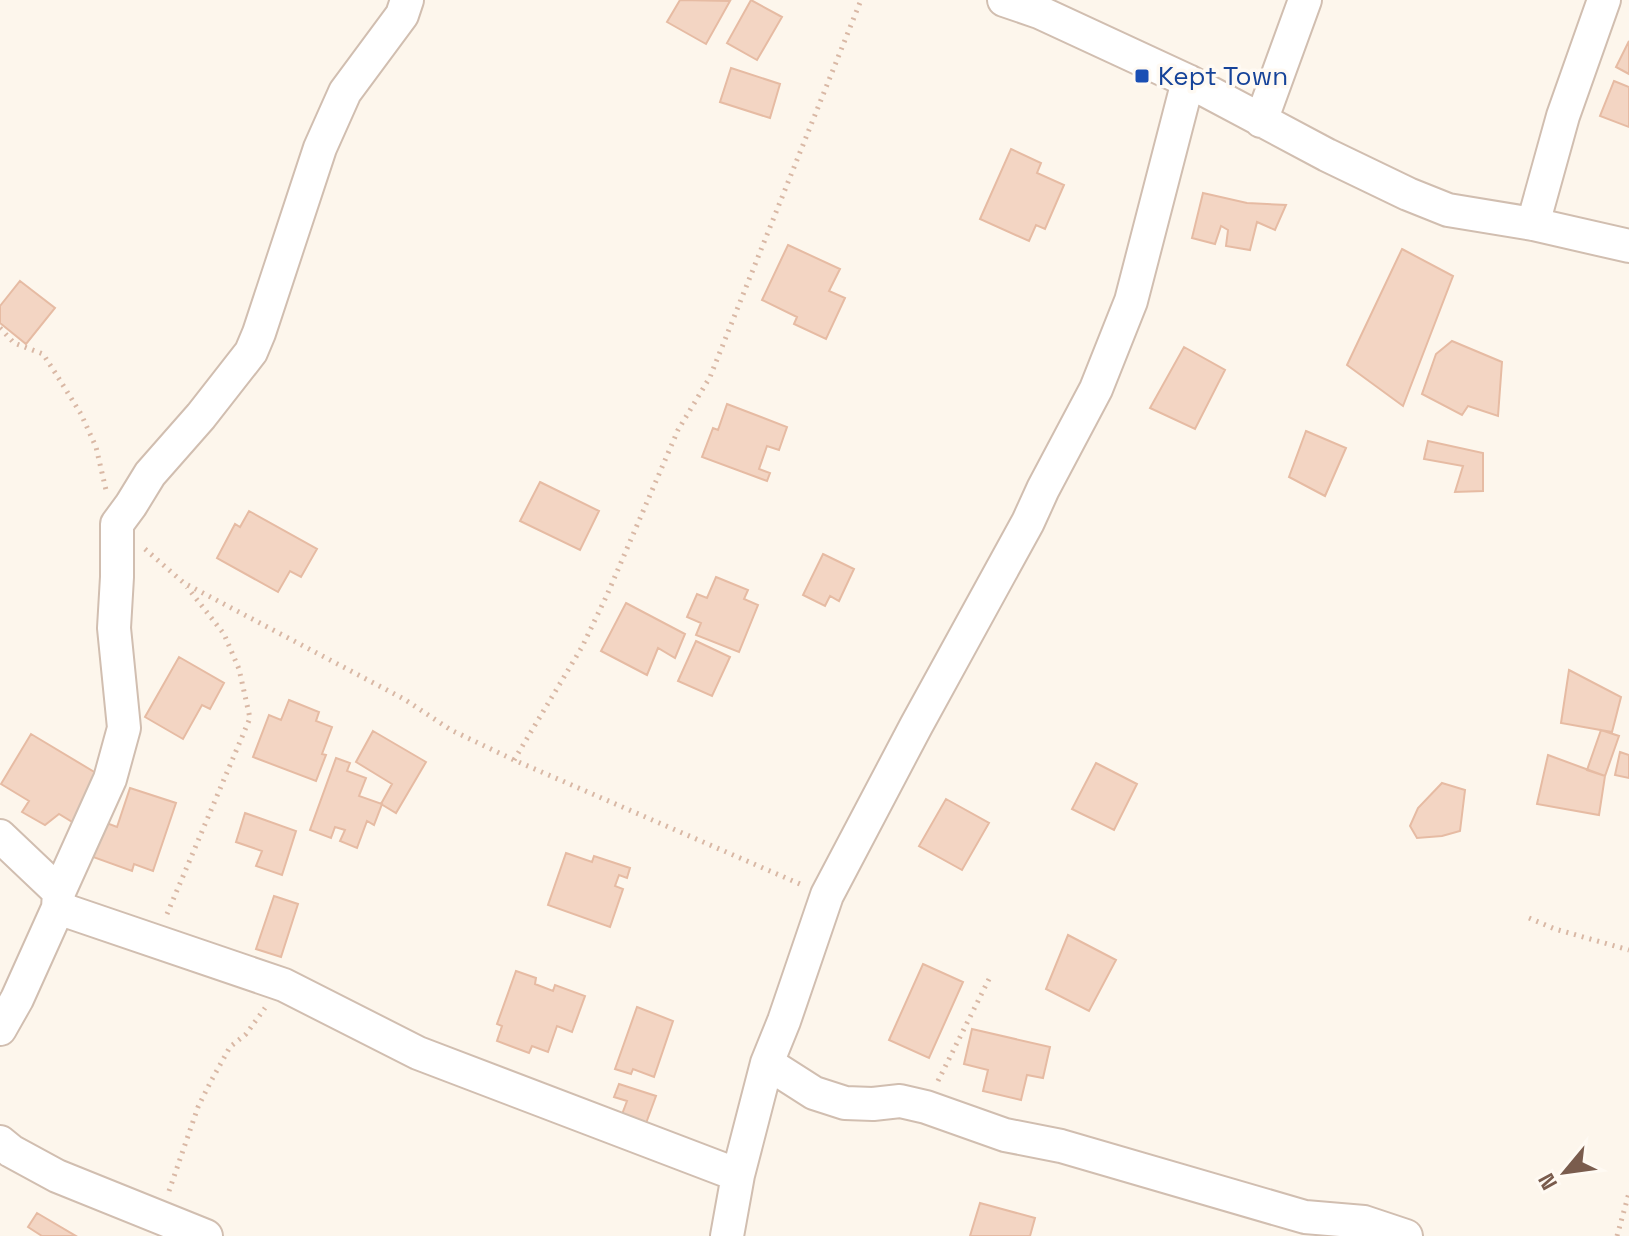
<svg xmlns="http://www.w3.org/2000/svg" width="1629" height="1236" font-family="'Space Grotesk',sans-serif">
<rect width="100%" height="100%" fill="#fdf6ec"/>
<path fill="#f3d5c3" stroke="#e6bba3" stroke-width="2" d="M680 0 730 1 706 44 667 22Z
M751 0 782 17 757 60 727 43Z
M1629 41V74L1616 67Z
M731 68 780 84 770 118 720 102Z
M1614 81 1629 87V127L1600 116Z
M1011 149 1041 163 1037 173 1064 185 1045 229 1036 225 1029 241 980 219Z
M1203 193 1247 203 1286 205 1275 230 1257 222 1250 250 1226 246 1228 230 1221 226 1215 244 1192 238Z
M788 245 840 269 829 291 845 298 826 339 794 324 797 317 762 300Z
M1402 249 1453 276 1403 406 1347 365Z
M20 281 55 308 26 344 0 323V306Z
M1452 341 1502 362 1498 416 1468 406 1462 415 1422 394 1436 354Z
M1184 347 1225 370 1195 429 1150 408Z
M727 404 787 427 779 450 767 446 759 469 770 473 767 481 702 457 713 428 718 430Z
M1306 431 1346 448 1325 496 1289 477Z
M1428 441 1483 453V491L1455 492 1463 466 1424 459Z
M540 482 599 511 580 550 520 521Z
M249 511 317 549 301 577 290 571 278 592 217 558 235 524 240 527Z
M823 554 854 569 839 601 830 596 825 606 803 595Z
M716 577 748 590 744 599 758 605 739 652 696 635 701 623 687 617 697 594 707 598Z
M626 603 685 634 675 658 658 648 647 675 601 651Z
M696 641 730 657 712 696 678 681Z
M179 657 224 683 210 709 202 705 183 739 145 717Z
M1569 670 1621 697 1612 732 1561 723Z
M289 700 319 712 316 721 332 727 322 754 326 755 316 781 253 757 269 715 281 720Z
M1601 730 1619 736 1605 776 1587 770Z
M373 731 426 762 396 813 381 804 392 784 356 762Z
M31 734 106 779 79 826 59 814 45 825 22 812 29 801 1 784Z
M1620 752 1629 755V778L1615 775Z
M1548 755 1605 776 1599 815 1537 804Z
M336 758 350 763 347 771 366 778 359 796 382 804 374 825 367 821 357 848 340 841 345 830 335 827 331 838 310 830Z
M1096 763 1137 784 1114 830 1072 809Z
M1442 783 1465 790 1460 831 1442 836 1417 838 1410 826 1418 808Z
M130 788 176 803 153 871 134 864 132 871 93 857 104 822 117 827Z
M946 799 989 823 962 870 919 846Z
M245 813 296 831 282 875 256 866 262 851 236 842Z
M566 853 592 862 594 856 630 868 627 878 619 875 615 886 623 889 610 927 548 905Z
M274 896 298 904 281 957 256 949Z
M1068 935 1116 960 1089 1011 1046 989Z
M923 964 963 982 929 1058 889 1040Z
M516 971 536 978 535 984 553 991 555 985 585 996 572 1032 557 1026 548 1052 532 1046 529 1053 497 1041 502 1026 497 1024Z
M637 1007 673 1021 654 1077 633 1069 631 1074 615 1069Z
M972 1029 1050 1047 1043 1078 1027 1075 1021 1100 983 1091 988 1070 964 1064Z
M619 1084 656 1096 645 1126 621 1117 627 1101 614 1097Z
M980 1203 1035 1218 1030 1236H970Z
M37 1213 76 1236H42L28 1227Z"/>
<g fill="none" stroke-linecap="round" stroke-linejoin="round">
<g stroke="#d1beb0" stroke-width="36">
<path id="street" d="M1004 0 1039 12 1188 81 1327 155 1408 194 1448 210 1533 224 1629 246
M1261 121 1305 0
M1533 224 1563 116 1604 0
M0 836 59 892
M58 908 284 985 418 1053 738 1175
M0 1029 17 999 58 908 59 892 110 779 124 728 114 628 117 577V524L131 505 150 474 201 416 251 352 259 333 320 148 345 92 402 15 407 0
M767 1063 814 1093 845 1103 873 1104 900 1101 926 1107 1005 1135 1061 1146 1305 1217 1364 1222 1406 1236
M0 1142 11 1151 57 1176 206 1236
M727 1236 738 1175 767 1063 784 1021 827 895 916 726 1028 522 1043 489 1096 389 1131 301 1188 81"/>
</g>
<path stroke="#d9b8a5" stroke-width="5" stroke-dasharray="2 6" stroke-linecap="butt" d="M0 328 14 343 43 354 56 374 81 414 96 447 106 490
M145 549 184 583 404 699 451 730 514 760 800 884
M514 760 582 647 607 595 678 430 710 377 861 0
M167 914 250 718 239 669 224 634 187 587
M1529 918 1555 929 1629 950
M938 1081 991 975
M169 1191 198 1107 211 1081 230 1047 246 1034 265 1008
M1617 1236 1629 1193"/>
<use href="#street" stroke="#fff" stroke-width="32"/>
</g>
<rect fill="#1a4fb4" stroke="#fffaf3" stroke-width="3" x="1134" y="68" width="16" height="16" rx="4"/>
<g text-anchor="middle" dominant-baseline="central" stroke-width="7" stroke-linejoin="round" paint-order="stroke">
<g font-size="26" fill="#164399" stroke="#fffaf3" text-anchor="start">
<text x="1158" y="76">Kept Town</text>
</g>
</g>
<g transform="translate(1565 1172) rotate(241)" stroke="#fffaf3" stroke-width="6" paint-order="stroke">
<path d="M0-6L14 30L0 20L-14 30Z" fill="#7a5c4d"/>
<text y="-12" font-size="22" font-weight="bold" text-anchor="middle" fill="#7a5c4d">N</text>
</g>
</svg>
